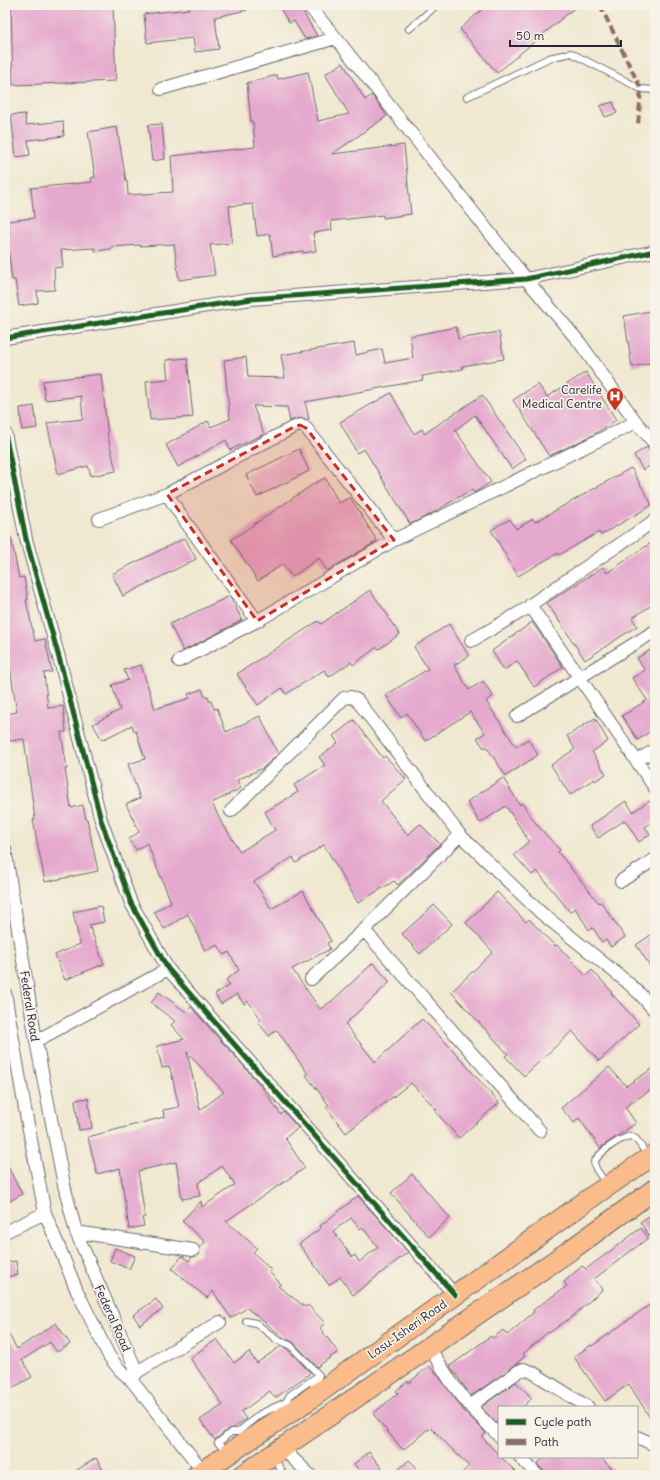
<svg xmlns="http://www.w3.org/2000/svg" width="660" height="1480" font-family="Delius,sans-serif">
<rect width="100%" height="100%" fill="#f7f3e8"/>
<filter id="ink" filterUnits="userSpaceOnUse"><feTurbulence type="fractalNoise" baseFrequency=".025" numOctaves="2"/><feDisplacementMap in="SourceGraphic" scale="8" xChannelSelector="R" yChannelSelector="G"/><feConvolveMatrix kernelMatrix="1 2 1 2 8 2 1 2 1" color-interpolation-filters="sRGB"/></filter>
<filter id="wash" filterUnits="userSpaceOnUse"><feTurbulence type="fractalNoise" baseFrequency=".012" numOctaves="4" result="noise"/><feDisplacementMap in="SourceGraphic" scale="16" xChannelSelector="R" yChannelSelector="G"/><feGaussianBlur stdDeviation="0.9" result="paint"/><feColorMatrix in="noise" values="0 0 0 0 0 0 0 0 0 0 0 0 0 0 0 0 0 1.4 0 .05"/><feComposite in="paint" operator="in"/></filter>
<g filter="url(#wash)">
<rect width="100%" height="100%" fill="#f0e8d0"/>
<g id="blocks">
<path fill="#e5a9ce" fill-rule="evenodd" d="M11 5H113L116 81 13 85Z
M189 5H246L247 10 215 17 219 49 195 52 193 38 147 43 144 14 189 9Z
M289 5H299L317 36 305 39 294 21 289 23 281 10Z
M487 5H578L497 73 460 29Z
M343 63 365 100 372 95 387 116 332 154 404 145 411 214 383 218V215L331 221 332 230 313 233 316 251 303 253V251L273 256 270 234 257 236 253 204 229 206 232 243 210 245 215 275 179 280 174 244 140 246V245L111 247V249L95 251V248L61 250 63 267 54 268 55 290 37 291 38 303 19 306 15 280H12L7 237 10 236 8 221 34 218 31 188 92 182 91 178 95 177 88 132 117 127 126 181H127L128 195 173 192 171 156 255 147 253 122H251L247 83 277 75 278 79 308 72 318 121 349 114 325 74Z
M613 102 617 113 605 117 600 106Z
M25 114 26 125 63 121 64 136 28 140 30 155 16 157 11 115Z
M162 124 165 159 152 161 148 125Z
M650 311 655 338V362L632 367 624 316Z
M456 327 458 339 499 332 504 359 462 366 463 369 422 376 423 380 305 402 309 419 306 420 300 418 290 421 287 407 253 406 264 434 230 450 226 440 178 467 166 445 208 421 211 427 230 419 224 360 246 357 248 377 285 378 281 355 354 343 356 355 382 349 385 363 413 358 410 336Z
M187 358 193 417 150 420 146 381 168 379 166 360Z
M586 372 616 420 593 435 549 456 513 400 538 384 547 397Z
M101 374 108 437 116 471 91 476 88 466 58 474 47 423 83 419 81 396 45 400 43 381Z
M391 393 414 434 422 429 424 434 482 395 526 459 512 469 475 415 455 430 491 482 474 493 472 489 431 514 410 524 364 449 357 453 340 422Z
M34 406 37 428 22 430 20 408Z
M647 447 655 460V463L643 470 634 455Z
M299 449 309 471 257 497 246 475Z
M631 468 652 505 601 535 599 532 559 555 558 553 518 576 491 530 510 519 516 529 533 519 535 522Z
M325 478 339 503 350 497 377 541 327 571 319 558 292 577 283 564 258 581 231 540 315 483Z
M11 537 19 578 24 577 28 600H26L35 641 45 639 52 672 44 673 48 708 63 706 66 732H61L67 769H65L71 808 83 805 86 819H87L98 871 45 882 33 820 35 819 24 739 10 741 6 714 17 712 5 635V538Z
M185 538 196 559 123 596 112 574Z
M655 540V603L632 618 637 626 585 660 547 603 603 567 607 573Z
M370 590 389 617 388 618 400 634 379 649 377 647 353 665 351 662 329 677 324 670 286 694 282 688 258 705 237 674 318 621 321 624Z
M230 596 242 620 183 651 170 624Z
M532 622 563 667 534 687 517 661 504 670 492 651Z
M449 624 469 656 454 665 469 690 483 681 493 696 486 701 516 747 528 739 538 755 506 776 486 746 484 748 477 738 485 733 470 712 425 741 407 713 401 718 386 695 428 669 414 647Z
M655 647V728L638 740 622 716 647 700 632 678 645 670 637 658Z
M141 665 155 709 190 698 188 694 202 689 205 697 208 696 209 701H211L214 709 217 708 226 732 260 716 278 754 263 768 237 780 241 788 212 803 224 828 225 827 240 852 275 830 265 812 298 792 294 785 325 765 319 757 338 743 333 736 354 720 383 758 385 756 406 779 381 801 408 835 420 824 440 844 398 885 394 881 358 903 324 845 296 863 293 857 254 882 265 898 271 909 303 891 331 941 327 943 330 949 292 969 320 1009 333 1000 373 963 390 982 345 1024 375 1062 422 1019 452 1049 499 1103 459 1138 435 1111 437 1110 411 1083 346 1133 326 1107 329 1105 306 1075 308 1074 277 1030 269 1036 258 1022 261 1019 248 1001 244 1004 237 994 221 1004 215 994 230 985 226 980 239 970 229 952 224 955 218 945 205 951 188 914 164 929 154 912 171 902 147 843 136 850 129 839 139 832 126 804 140 798 128 764 145 759 136 731H134L132 725 102 740 93 724 120 710 112 685 128 680 124 670Z
M595 718 608 741 592 752 606 774 595 781 594 779 570 795 551 765 575 749 567 736Z
M503 778 520 805 522 803 537 825 560 850 558 852 599 903 601 902 625 937 611 947 606 940 602 942 593 928 589 930 575 908 570 912 537 871 532 875 514 855 529 841 506 806 480 823 467 802Z
M626 801 633 812 649 801 655 809V820L645 827 650 834 639 842 625 820 598 838 590 826Z
M497 892 526 922 529 919 555 946 557 945 586 976 592 970 612 992 611 993 639 1024 599 1061 572 1031 524 1076 505 1056 508 1054 451 992 493 952 466 923Z
M434 905 452 924 420 954 402 934Z
M101 906 104 922 89 925 104 964 65 980 55 955 80 944 73 912Z
M655 932V973L636 945Z
M159 992 186 1012 191 1007 261 1086 281 1115 284 1112 298 1128 285 1138 305 1168 226 1221 257 1248 253 1252 271 1270 269 1272 281 1284 278 1286 305 1307 308 1305 325 1323 320 1328 338 1352 317 1367 293 1342 284 1338 247 1308 231 1318 213 1291 207 1298 172 1269 182 1256 189 1261 192 1257 199 1255 200 1248 205 1242 182 1221 201 1201 202 1207 235 1185 222 1166 198 1183 200 1196 182 1199 176 1162 138 1171 145 1217 142 1218 144 1226 129 1229 120 1168 97 1174 88 1137 164 1117 163 1110 179 1107 170 1067 162 1068 157 1046 184 1039 171 1025 175 1021 151 1003ZM187 1052 224 1092 200 1110Z
M609 1067 626 1086 655 1067V1087L625 1107 636 1123 600 1148 579 1118 574 1123 561 1108Z
M88 1098 92 1128 79 1130 75 1100Z
M5 1161 22 1194 5 1204Z
M412 1174 450 1218 429 1237 391 1193Z
M358 1196 408 1252 353 1295 340 1277 329 1285 299 1244 321 1228 320 1226ZM351 1218 360 1229 362 1227 378 1247 359 1262 355 1255 352 1257 333 1231Z
M655 1212V1244L640 1222Z
M641 1228 648 1238 594 1279 603 1289 573 1316 549 1333 548 1332 523 1354 525 1356 510 1369 471 1396 450 1366 491 1336 493 1338 503 1330 507 1335 534 1312 533 1310 567 1286 564 1282 582 1266 586 1269Z
M115 1248 135 1256 129 1269 110 1261Z
M16 1261 18 1275 5 1277V1263Z
M156 1299 163 1309 140 1325 133 1315Z
M655 1301V1426L629 1384 605 1401 574 1357 591 1345 592 1346Z
M56 1323 70 1344 57 1352 50 1342 22 1360 32 1377 5 1392V1328L17 1349Z
M217 1339 234 1363 249 1352 257 1363 281 1346 287 1349 310 1372 309 1374 275 1398 270 1391 241 1412 246 1419 233 1428 228 1429 215 1440 200 1420 223 1405 190 1358Z
M429 1366 438 1375 464 1411 486 1433 482 1437 499 1455V1457H501L519 1475H460L469 1466 431 1428 429 1430 428 1429 403 1450 373 1414 398 1393 396 1391 408 1381 409 1383Z
M516 1382 532 1398 523 1407H499V1420L496 1423 481 1407Z
M369 1452 387 1475H363L354 1464Z
M545 1457H600L618 1475H544L543 1470 537 1464Z
M96 1458 106 1475H69Z
M409 1460 424 1475H393Z"/>
</g>
</g>
<g filter="url(#ink)">
<use href="#blocks" fill-opacity="0" stroke="#6a676f" stroke-width="1"/>
<g fill="none" stroke-linecap="round" stroke-linejoin="round">
<g stroke="#6a676f" stroke-width="8">
<path id="service" d="M409 29 437 5
M467 97 549 58 571 53 641 89 655 90
M607 1185 596 1169 594 1162C601 1151 617 1140 630 1136L636 1139 648 1156
M246 1321 256 1323 277 1340 290 1345 319 1375
M229 1451 218 1443 231 1432H238L260 1414 286 1402 290 1395 319 1375 312 1389
M274 1458 284 1475"/>
</g>
<g stroke="#6a676f" stroke-width="14">
<path id="minor" d="M308 5 336 38 526 279 580 343 636 422 655 444
M161 89 336 38
M5 338 251 299 526 279 655 251
M5 433 26 539 61 665 101 820 131 903 168 969 455 1295
M167 494 180 514 257 621 394 540 636 422
M99 519 167 494 292 428 300 425 306 428 394 540
M655 522 654 521 530 605 655 788
M471 641 531 606
M179 661 257 621
M517 716 655 631
M636 761 655 750
M231 811 344 698 351 697 357 700 460 835 540 912 627 982 640 994 655 1011
M5 849 36 1041 64 1185 76 1232 137 1372 132 1381
M621 881 655 859
M364 930 540 1131
M311 979 364 930 460 835
M5 993 25 1109 45 1213 77 1291 109 1356 119 1369 132 1381 203 1471
M36 1041 168 969
M5 1232 45 1213
M76 1232 193 1250
M429 1347 451 1382 470 1406 499 1436
M137 1372 220 1322
M470 1406 519 1371 524 1369 532 1372 588 1407
M637 1437 655 1445
M282 1448 310 1475
M520 1457 537 1475"/>
</g>
<g stroke="#6a676f" stroke-width="22">
<path id="primary" d="M197 1475 307 1401 596 1194 655 1154
M243 1475 572 1249 655 1189"/>
</g>
<use href="#service" stroke="#fff" stroke-width="6"/>
<use href="#minor" stroke="#fff" stroke-width="12"/>
<use href="#primary" stroke="#f9bc8a" stroke-width="20"/>
<path stroke="#8d6e63" stroke-width="4" stroke-dasharray="8 4" stroke-linecap="butt" d="M600 5 641 89 638 125"/>
<g stroke="#f7f3e8" stroke-width="8">
<path id="cycleway" d="M5 338 251 299 526 279 655 251
M5 433 26 539 61 665 101 820 131 903 168 969 455 1295"/>
</g>
<use href="#cycleway" stroke="#1b5e20" stroke-width="5"/>
</g>
</g>
<path fill="#c8321e" fill-opacity="0.2" stroke="#c8321e" stroke-width="3" stroke-dasharray="8 5" stroke-linejoin="round" d="M300 425 306 428 394 540 257 621 167 494 292 428Z"/>
<defs>
<g id="hospital-pin" transform="scale(0.9)"><path d="M0 17L-7.5 6A9.5 9.5 0 1 1 7.5 6Z" fill="#c8321e" stroke="#f7f3e8"/><path d="M-5-5h3v3.5h4V-5h3V5h-3V1.5h-4V5h-3Z" fill="#fff"/></g>
</defs>
<g fill-rule="evenodd">
<use href="#hospital-pin" x="615" y="396"/>
</g>
<g text-anchor="middle" dominant-baseline="central" stroke-width="3.5" stroke-linejoin="round" paint-order="stroke">
<g font-size="12" fill="#22223b" stroke="#f7f3e8" text-anchor="end">
<text x="602" y="389">Carelife<tspan x="602" dy="14">Medical Centre</tspan></text>
</g>
<g font-size="12" fill="#22223b" stroke="#f7f3e8">
<text transform="translate(30 1006) rotate(81)">Federal Road</text>
<text transform="translate(113 1318) rotate(66)">Federal Road</text>
<text transform="translate(407 1329) rotate(-35)">Lasu-Isheri Road</text>
</g>
</g>
<rect width="660" height="1480" fill="none" stroke="#f7f3e8" stroke-width="20"/>
<rect x="498" y="1406" width="140" height="52" fill="#f7f3e8" stroke="#a29fa3"/>
<rect x="506" y="1419" width="20" height="6" fill="#1b5e20" stroke="#a29fa3"/>
<text x="534" y="1426" font-size="12" fill="#22223b">Cycle path</text>
<rect x="506" y="1439" width="20" height="6" fill="#8d6e63" stroke="#a29fa3"/>
<text x="534" y="1446" font-size="12" fill="#22223b">Path</text>
<path d="M510 40v6h111v-6" fill="none" stroke="#22223b" stroke-width="2"/>
<text x="516" y="40" font-size="12" fill="#22223b" stroke="#f7f3e8" stroke-width="3" paint-order="stroke">50 m</text>
</svg>
